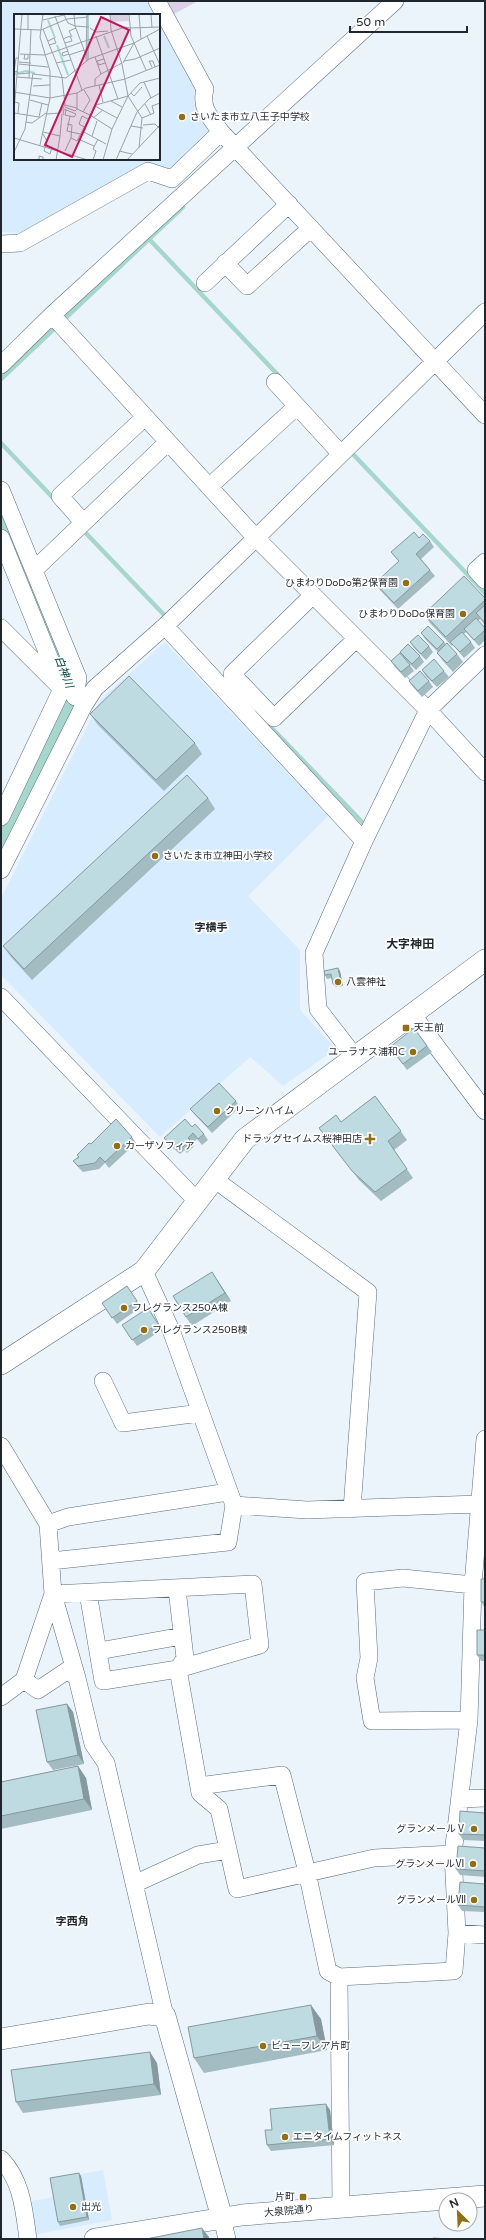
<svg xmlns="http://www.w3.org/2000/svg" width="486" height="2240" font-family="'Varela Round','Noto Sans JP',sans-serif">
<rect width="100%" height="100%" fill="#ecf4fb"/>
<path fill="#d7ecfe" d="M1 1H150L157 15H15V159H159V18L199 91 211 130 171 172 147 165 22 233 1 232Z
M165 642 328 816 248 896 300 950V1010L336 1049 283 1086 250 1057 160 1137 1 975V898L101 699Z
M103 2170 112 2220 33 2235 27 2202 53 2197 50 2180Z"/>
<path fill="#dbd1e6" d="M167 1H198L174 14Z"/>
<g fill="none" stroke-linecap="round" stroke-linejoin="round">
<path stroke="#a7d6cc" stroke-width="4.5" d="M149 239 280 377
M1 379 183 207
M1 443 55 500
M350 451 485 593
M82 529 168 619
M264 720 365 825
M5 817 13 824"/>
<path stroke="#a7d6cc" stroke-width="28" d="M1 514 72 692 66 715 1 848"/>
<g stroke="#5a6c7b" stroke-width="18">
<path id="minor" d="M157 1 205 89C200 108 210 117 221 132L485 415
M1 244 20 243 148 171 172 179 221 132
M225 263 247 286 311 228
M205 283 289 204
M52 315 256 538 428 710 485 772
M1 365 52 315 395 1
M275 382 341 454
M209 487 297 406
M1 490 78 678 75 697
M83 522 60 496 145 417
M1 538 62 689 1 817
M485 562 476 570 485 580
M34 570 168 442
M313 595 232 674 274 718 356 639
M165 626 364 841
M1 628 57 684
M1 870 84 705 95 688 165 626 256 538 485 312
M1 997 197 1201
M412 1014 485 1111
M355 1057 318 1009 314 953 364 841 428 710 485 655
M214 1179 368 1292 352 1509
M144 1271 171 1330 234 1505 307 1510 478 1504
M103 1381 123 1423 200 1413
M1 1446 48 1524 53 1594 24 1680 1 1697
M48 1524 68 1517 228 1492
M51 1561 228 1542 234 1505
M177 1589 185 1658 178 1669 200 1793 219 1809 237 1889 374 1858 453 1854
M99 1651 182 1636
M77 1678 53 1594 253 1584 260 1645 178 1669 103 1681 88 1593
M24 1680 38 1690 68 1670 77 1678 93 1744 106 1763 165 2016
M469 1720 372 1721 365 1678 369 1658 365 1582 403 1578 473 1585
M199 1786 282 1775 307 1872 328 1971 339 1977
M460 1799 485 1798
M134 1884 198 1855 228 1850
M457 1933 485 1935
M1 2159C22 2181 24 2210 28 2239
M341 2207 339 1977 454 1971 457 1933 453 1854 469 1720 473 1585 485 1439
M222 2218 227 2239"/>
</g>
<g stroke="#5a6c7b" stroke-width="22">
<path id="tertiary" d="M1 1364 144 1271 245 1139 485 960
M1 2039 149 2014 165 2016 222 2218
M95 2239 242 2215 485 2196"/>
</g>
<use href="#minor" stroke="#fff" stroke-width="17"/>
<use href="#tertiary" stroke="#fff" stroke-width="21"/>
</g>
<path fill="#a3bcc2" d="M419 538 430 541 434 547 421 559 430 570 435 576 398 609 379 589 375 583 399 562 391 552Z
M485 598V625L480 619 478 621 485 628V640L479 646 466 632 464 634 471 642 475 648 464 658 453 645 452 646 430 623 424 614Z
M421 633 444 642 446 644 457 654 463 662 453 672 443 661 437 653 438 652 425 639Z
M410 642 429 646 433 652 426 660 414 648Z
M400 652 420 656 424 662 416 670 404 658Z
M391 661 410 665 414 671 405 678 395 667Z
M422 670 444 671 449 677 437 687 426 676Z
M409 681H429L433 687 422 697 413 687Z
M90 714 195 743 202 754 164 791 98 725Z
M208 798 215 809 32 980 11 957 3 946Z
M340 971 343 986 336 987 333 984 332 978 327 979 325 975Z
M414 1028 432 1052 407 1070 390 1047Z
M375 1096 407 1140 394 1150 413 1178 381 1201 359 1180 319 1128 341 1122Z
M236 1101 240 1107 212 1133 195 1115 190 1109Z
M192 1127 204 1134 208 1140 202 1145 197 1139 192 1144 194 1146 187 1153 185 1150 180 1154 168 1144 164 1138Z
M132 1137 136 1143 109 1168 105 1163 99 1169 83 1172 78 1167 73 1161 78 1157 91 1144Z
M218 1281 231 1301 192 1326 186 1317Z
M127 1286 141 1307 117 1324 102 1303Z
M152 1314 162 1330 137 1346 122 1325Z
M485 1579V1608L481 1602Z
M485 1630V1661H481L477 1655Z
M67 1704 73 1712 84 1764 53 1770 47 1762Z
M78 1766 86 1778 92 1810 1 1829V1782Z
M485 1813V1841L463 1840 459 1834Z
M485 1848V1877L460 1875 456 1869Z
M485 1884V1912L462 1911 458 1905Z
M321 2019 327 2050 204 2073 194 2058Z
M157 2063 161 2095 23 2113 16 2102Z
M330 2110 334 2145 271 2151 267 2145 272 2130Z
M81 2176 89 2220 60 2226 58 2222Z"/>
<path fill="#85999e" d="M338 968 340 971 343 986 341 983Z
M212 1272 218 1281 231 1301 225 1293Z
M67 1704 73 1712 84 1764 78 1755Z
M78 1766 86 1778 92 1810 84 1799Z
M311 2005 321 2019 327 2050 317 2036Z
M150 2052 157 2063 161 2095 154 2084Z
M326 2104 330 2110 334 2145 330 2139Z
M79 2173 81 2176 89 2220 87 2217Z
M202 2228 209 2237V2239H204Z"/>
<path fill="#bedbe1" stroke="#85999e" d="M414 532 419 538 423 534 430 541 416 554 430 570 394 603 375 583 399 561 391 552Z
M464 576 485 598V600L446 637 424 614Z
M485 605V623L476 613Z
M476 618 485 628V630L474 640 464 629Z
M428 626 444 642 437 649 421 633Z
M462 632 471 642 460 652 450 642Z
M418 635 429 646 421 654 410 642Z
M447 643 457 654 447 663 437 653Z
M408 644 420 656 412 664 400 652Z
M400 653 410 665 401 672 391 661Z
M434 659 444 671 432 681 422 670Z
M420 671 429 681 418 691 409 681Z
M129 676 195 743 156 780 90 714Z
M187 775 208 798 24 969 3 946Z
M338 968 341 983 333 984 331 974 325 975 324 971Z
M414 1028 427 1046 403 1064 390 1047Z
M219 1083 236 1101 208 1127 190 1109Z
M375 1096 401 1131 388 1141 407 1169 375 1192 352 1171 319 1128 336 1115 341 1122Z
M116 1119 132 1137 105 1162 100 1157 95 1163 78 1166 73 1161 79 1157 77 1155 89 1143 91 1144Z
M185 1119 192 1127 195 1124 204 1134 198 1139 193 1133 188 1138 190 1140 183 1147 180 1144 176 1148 164 1138Z
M212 1272 225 1293 186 1317 173 1296Z
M127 1286 137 1301 112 1318 102 1303Z
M148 1308 158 1324 132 1340 122 1325Z
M481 1579H485V1602H481Z
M477 1630H485V1655H477Z
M67 1704 78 1755 47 1762 36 1710Z
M78 1766 84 1799 1 1816V1782Z
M460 1811 485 1813V1835L459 1834Z
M458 1846 485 1848V1871L456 1869Z
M460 1882 485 1884V1907L458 1905Z
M311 2005 317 2036 194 2058 188 2027Z
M150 2052 154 2084 16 2102 11 2070Z
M326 2104 330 2139 267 2145 265 2130H272L270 2109Z
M79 2173 87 2217 58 2222 50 2178Z
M202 2228 204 2239H146Z
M433 2238 451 2239H433Z"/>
<g fill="#917015" stroke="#fff" stroke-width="1.5">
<circle cx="182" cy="117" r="4"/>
<circle cx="406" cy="583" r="4"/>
<circle cx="463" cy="614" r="4"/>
<circle cx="155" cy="856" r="4"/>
<circle cx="338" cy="982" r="4"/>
<rect x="402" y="1024" width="8" height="8" rx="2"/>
<circle cx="413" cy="1052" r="4"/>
<circle cx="217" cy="1111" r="4"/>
<path d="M368 1133h4v4h4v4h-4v4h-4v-4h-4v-4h4z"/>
<circle cx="117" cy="1146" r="4"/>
<circle cx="124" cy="1308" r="4"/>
<circle cx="144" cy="1330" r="4"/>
<circle cx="474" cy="1829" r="4"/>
<circle cx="473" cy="1864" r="4"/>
<circle cx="474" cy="1900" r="4"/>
<circle cx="263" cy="2046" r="4"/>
<circle cx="285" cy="2137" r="4"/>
<rect x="299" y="2193" width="8" height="8" rx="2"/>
<circle cx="73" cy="2207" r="4"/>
</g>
<g text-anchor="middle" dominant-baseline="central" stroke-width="3.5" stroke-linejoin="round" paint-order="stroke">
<g font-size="10" fill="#1f262d" stroke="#fff" text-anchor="start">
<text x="190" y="117">さいたま市立八王子中学校</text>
<text x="398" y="583" text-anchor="end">ひまわりDoDo第2保育園</text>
<text x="455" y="614" text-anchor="end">ひまわりDoDo保育園</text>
<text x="163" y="856">さいたま市立神田小学校</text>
<text x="346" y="982">八雲神社</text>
<text x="414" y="1028">天王前</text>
<text x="405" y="1052" text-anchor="end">ユーラナス浦和C</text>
<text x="225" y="1111">クリーンハイム</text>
<text x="362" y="1139" text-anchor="end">ドラッグセイムス桜神田店</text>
<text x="125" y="1146">カーザソフィア</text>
<text x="132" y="1308">フレグランス250A棟</text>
<text x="152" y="1330">フレグランス250B棟</text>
<text x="466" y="1829" text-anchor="end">グランメールⅤ</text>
<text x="465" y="1864" text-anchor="end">グランメールⅥ</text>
<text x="466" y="1900" text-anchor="end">グランメールⅦ</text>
<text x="271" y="2046">ビューフレア片町</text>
<text x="293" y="2137">エニタイムフィットネス</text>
<text x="295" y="2197" text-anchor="end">片町</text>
<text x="81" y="2207">出光</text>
</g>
<g font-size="10" fill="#1f262d" stroke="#fff">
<text transform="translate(289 2211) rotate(-5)">大泉院通り</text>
</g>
<g font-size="11" font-style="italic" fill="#00453c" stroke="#fff">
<text transform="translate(64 672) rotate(69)">白神川</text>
</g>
<g font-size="11" font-weight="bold" fill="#1f262d" stroke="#fff">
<text x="211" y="927">字横手</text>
<text x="72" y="1921">字西角</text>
</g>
<g font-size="12" font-weight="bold" fill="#1f262d" stroke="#fff">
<text x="410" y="944">大字神田</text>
</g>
</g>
<g transform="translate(14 14)">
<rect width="146" height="146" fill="#ecf4fb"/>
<path d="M96 0H114L115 7 97 8Z" fill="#dbd1e6"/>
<path fill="none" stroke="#a7d6cc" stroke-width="2" d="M34 6 41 24M90 22 95 34M43 31 54 61M72 47 74 44V1M0 60 12 57 21 59"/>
<path fill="none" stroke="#9aa2a9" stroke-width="1" d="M96 0 97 16 108 50 114 82 128 104 125 134M115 0 117 22 132 56M125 0 127 25M137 0 138 14M41 2 68 76M29 6 50 1 54 9 61 12 60 0M76 14 82 18 94 17M116 14 146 13M0 15 27 16 53 5 74 3M14 15V0M29 15 48 63 51 91 46 99 32 100M82 22 104 85M133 22 146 51M58 23 55 17 62 14M49 25 56 22 58 27 51 29M34 27 40 24 42 29 35 31M54 37 48 39 49 42 55 40M6 40 31 41 111 13 116 14M11 40 10 45H14V41M55 41 70 36M72 41 61 12 75 13M81 43 87 60M72 45 73 0M90 45 83 47 85 51 91 49M110 47 121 45 146 34M5 48 17 49M42 49 57 46M109 49 120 29 146 15M5 50 34 53M138 53 135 47H139L141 53M4 57 0 58 2 44H5M4 60 16 59M19 60 52 64 75 45 120 29M3 63 28 65M15 64 17 15M130 68 137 84M85 71 89 88M19 72 36 71M81 72V65L87 60 108 49M0 78 36 84 63 79 72 74 111 65 146 51M63 79V95L76 101M117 79 120 82 128 73M16 86 34 91M97 87 108 93M0 88 5 89 4 99M131 90 137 101M51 91 63 94M81 92 103 104M51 93 61 97 63 95M0 97 8 0M69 98 76 86 70 76M0 99 25 103 28 89M49 101 50 95 62 100 60 103 51 101 52 96M76 101 98 115M56 102 53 117 66 120M79 104 89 96M128 104 140 99 138 92 146 89M12 108 18 109 32 99M53 110 58 111 57 124M129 111 141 110 146 115M117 112 129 114M70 113 65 110 68 102 74 105M68 117 92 130M29 118 46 122 42 146M29 120 33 127 30 137 36 140 38 133M46 122 48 100M78 122 83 107M0 124 74 146M64 125 80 132M26 131 36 84V57L26 23 29 0M51 137 57 124 63 127 82 91 114 82M105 137 118 140M0 138 11 115 19 59M28 146 25 145V142L29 143V146M79 146 82 137 79 135 84 125M89 146 98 115 114 82 126 69 146 64M102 146 123 98 135 85 146 79M113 146 146 111"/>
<path fill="#c2185b" fill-opacity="0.15" stroke="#c2185b" stroke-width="2" d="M87 3 115 16 58 143 31 131Z"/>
<rect width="146" height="146" fill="none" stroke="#1f262d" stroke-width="2"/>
</g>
<rect width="486" height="2240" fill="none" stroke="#1f262d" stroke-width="4"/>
<g transform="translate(458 2212) rotate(336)"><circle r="19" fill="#ffffff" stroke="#a5a8ab"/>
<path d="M0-3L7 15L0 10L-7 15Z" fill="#917015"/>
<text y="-6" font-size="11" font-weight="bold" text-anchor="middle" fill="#1f262d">N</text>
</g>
<path d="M350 26v6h117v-6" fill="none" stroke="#1f262d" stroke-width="2"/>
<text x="356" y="26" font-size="12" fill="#1f262d" stroke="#ffffff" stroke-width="3" paint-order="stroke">50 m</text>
</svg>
